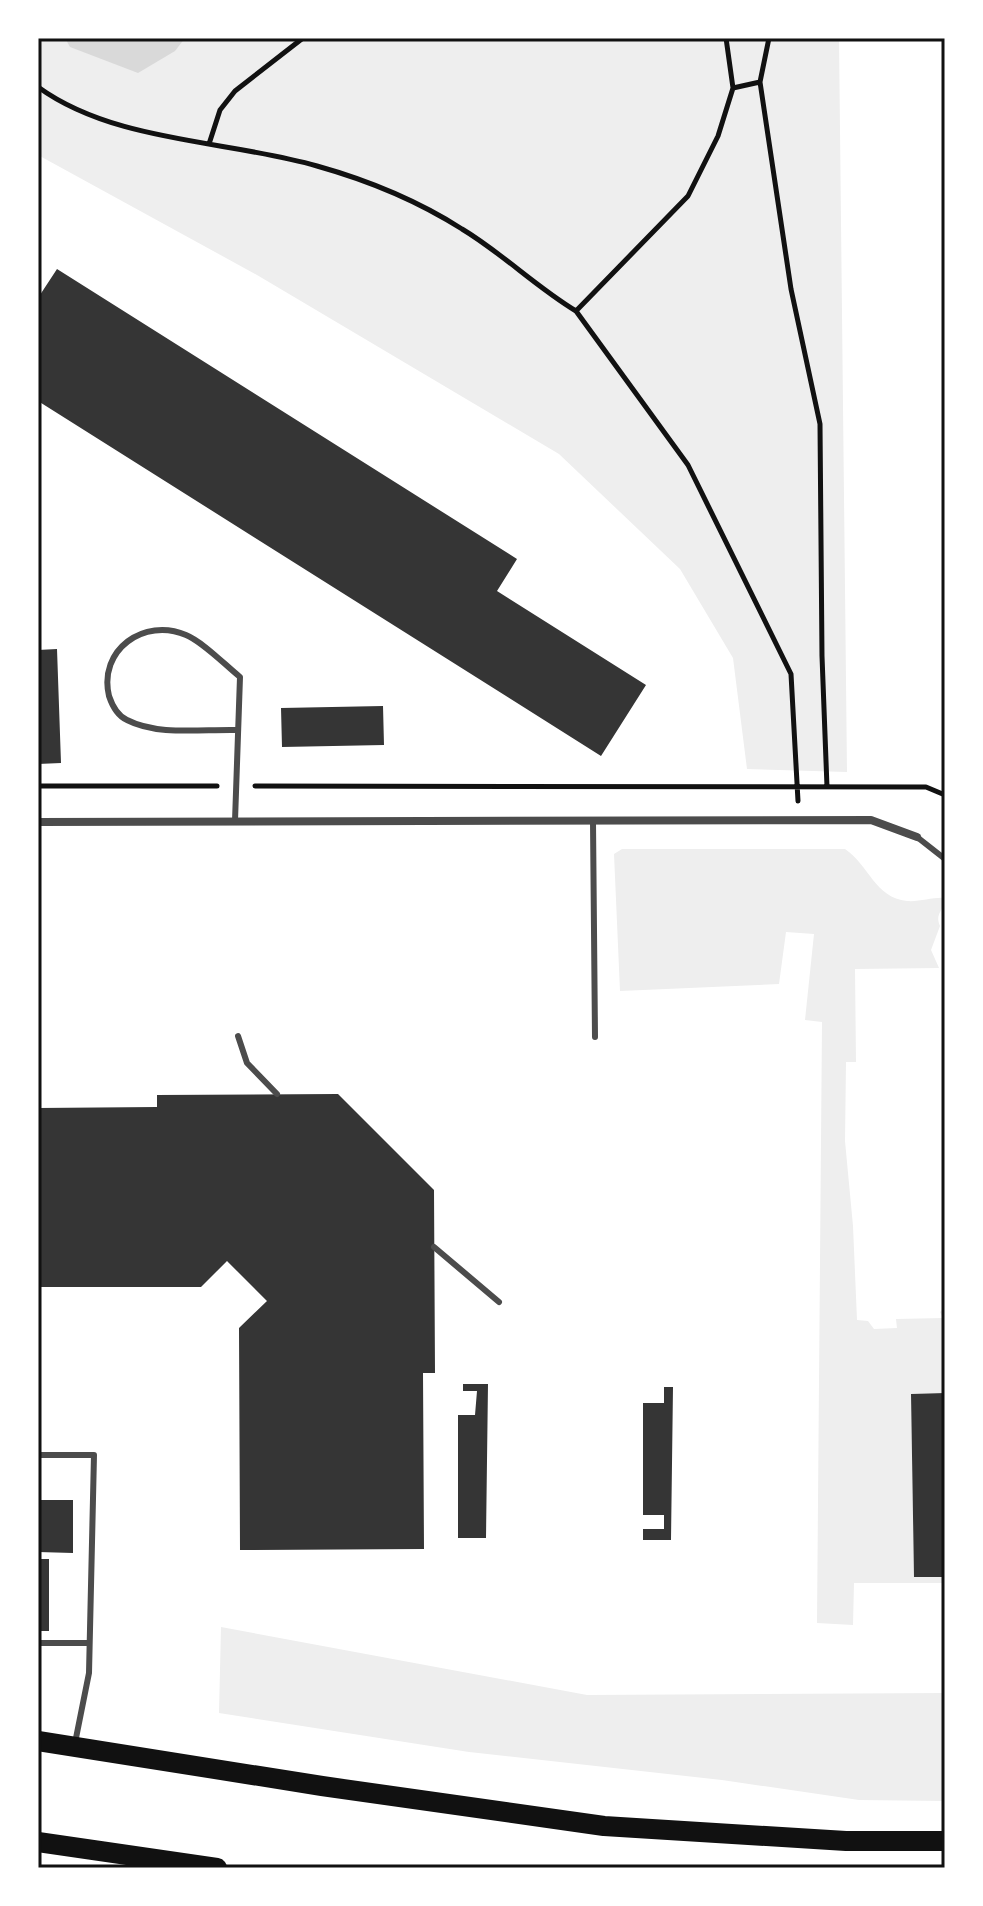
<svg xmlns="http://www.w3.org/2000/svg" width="983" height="1906" font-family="'Golos Text',sans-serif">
<rect width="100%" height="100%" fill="#fff"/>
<path fill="#eee" d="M38 38H839L847 772 747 769 733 658 680 569 559 454 257 275 38 155Z
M622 849H845C869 865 875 898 907 901 920 902 933 897 945 898 945 910 934 913 940 926L931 950 939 968 855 969 856 1062H846L845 1141 853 1226 857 1320 868 1321 874 1329 897 1328 896 1319 943 1318 940 1312 945 1307V1393L911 1394 914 1576 945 1577V1583H854L853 1625 817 1623 822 1022 805 1020 814 934 786 932 779 984 620 991 614 854Z
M221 1627 587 1695 945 1693V1801L859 1800 722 1780 469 1752 219 1713Z"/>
<path fill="#d9d9d9" d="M65 38H185L175 51 138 73 70 47Z"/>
<path fill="#353535" d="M57 269 517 559 497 591 646 685 601 756 38 401V298Z
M57 649 61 763 38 764V650Z
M383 706 384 745 282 747 281 708Z
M338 1094 434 1190 435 1373H423L424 1549 240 1550 239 1328 267 1301 227 1261 201 1287H38V1108L157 1107V1095Z
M463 1384H488L486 1538H458V1415H475L477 1391H463Z
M664 1387H673L671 1540H643V1529H664V1515H643V1403H664Z
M945 1393V1577H914L911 1394Z
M38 1500H73V1553L38 1552Z
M38 1559H49V1631H38Z"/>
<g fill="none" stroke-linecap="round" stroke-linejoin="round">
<path stroke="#111" stroke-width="5" d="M760 82 769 38
M38 87C115 143 228 140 317 166 367 180 418 201 462 229 502 253 536 287 576 311L688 196 718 136 733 88 726 38
M733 88 760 82 791 289 820 424 822 656 827 787
M209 144 220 110 235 91 303 38
M576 311 688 465 791 674 798 801
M38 786H217
M255 786 926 787 945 795"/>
<path stroke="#4c4c4c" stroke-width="6" d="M235 821 240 677C225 665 203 642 186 635 144 617 98 650 109 696 112 705 118 716 127 720 158 736 202 729 237 730
M593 822 595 1037
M917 837 945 859
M238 1036 247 1063 277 1094
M434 1247 499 1302
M38 1455H94L89 1673 75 1743
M38 1643H89"/>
<path stroke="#4c4c4c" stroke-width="8" d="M38 822 871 820 917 837"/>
<path stroke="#111" stroke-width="20" d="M38 1741 322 1786 604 1826 846 1841H945
M38 1842 217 1868"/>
</g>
<rect width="983" height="1906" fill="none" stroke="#ffffff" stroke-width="80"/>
<rect x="40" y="40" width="903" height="1826" fill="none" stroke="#111" stroke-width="3"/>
</svg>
